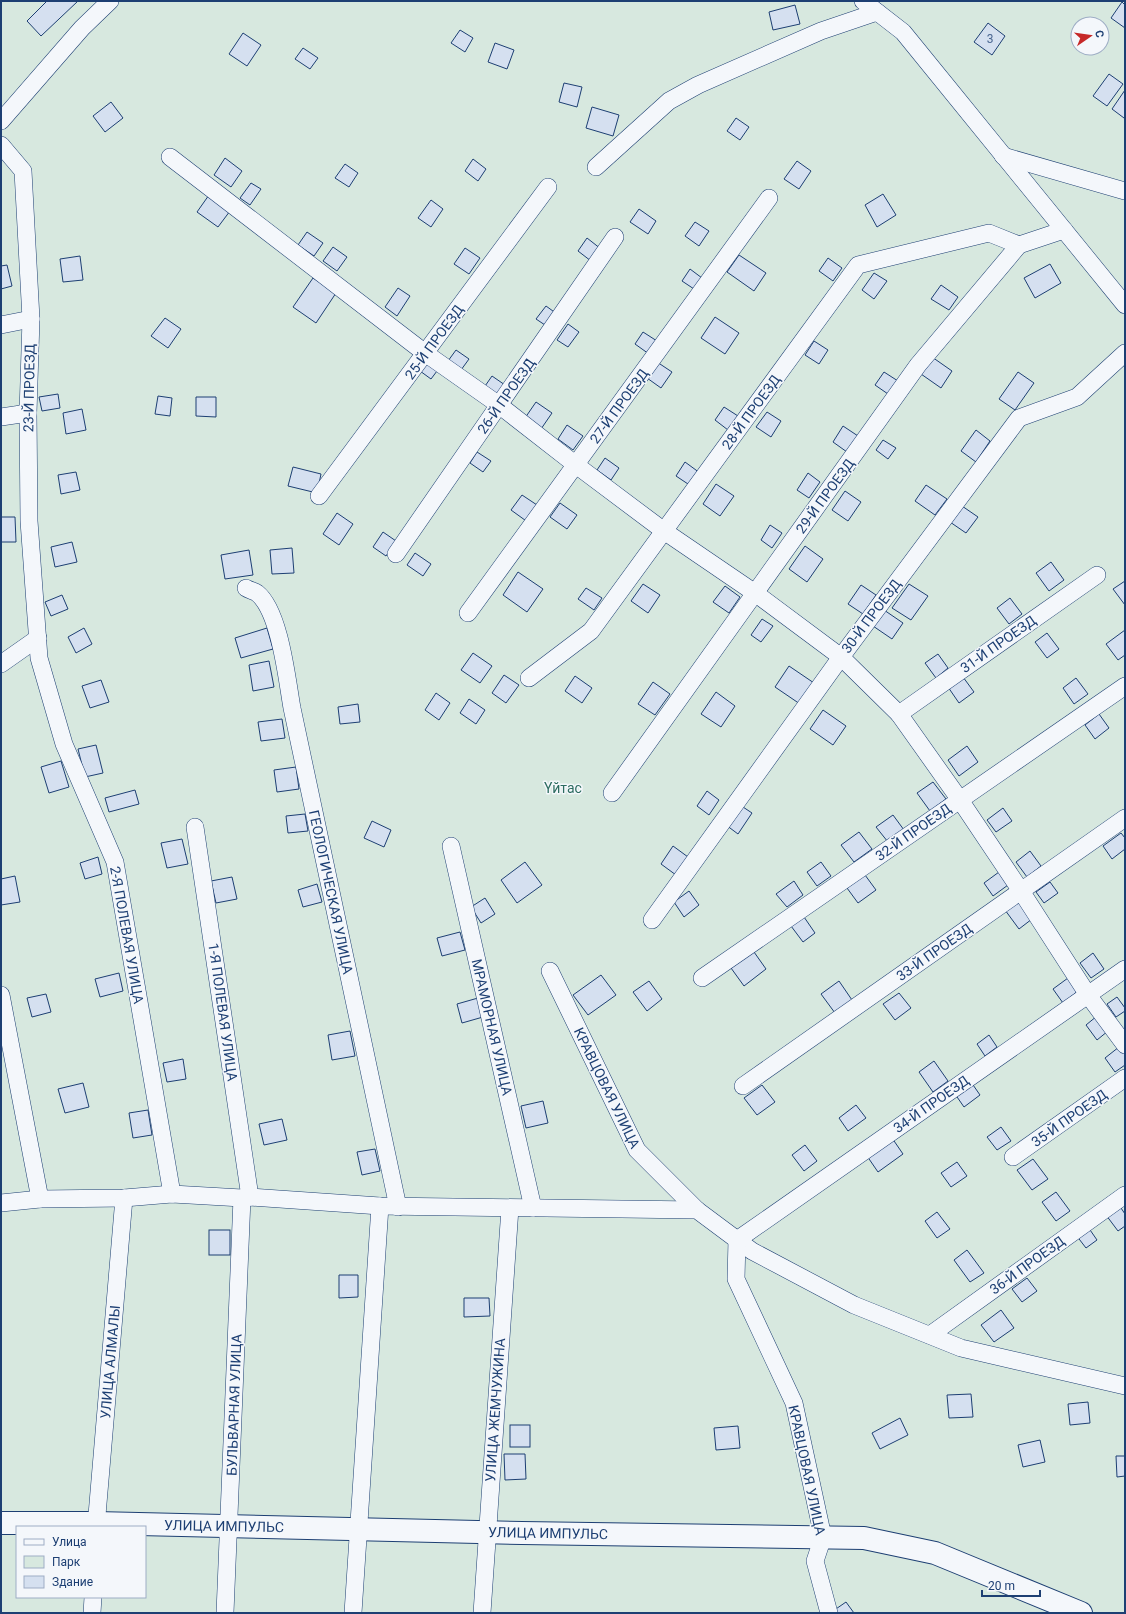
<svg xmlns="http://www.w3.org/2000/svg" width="1126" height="1614" font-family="Roboto,sans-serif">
<rect width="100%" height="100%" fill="#f4f7fb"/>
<path fill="#d7e8df" stroke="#687fa3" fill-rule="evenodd" d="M1,1h1124v1612h-1124zM1078,24h24v24h-24zM17,1527h128v70h-128z"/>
<g fill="#d5e0f0" stroke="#1d3f73">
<polygon points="47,1 78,1 41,36 27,21"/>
<polygon points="1122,2 1125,5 1125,28 1111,18"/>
<polygon points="795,5 800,24 773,30 769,12"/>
<polygon points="988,23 1005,36 992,55 974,42"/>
<polygon points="460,30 473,38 465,52 451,43"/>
<polygon points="243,33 261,45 247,66 229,54"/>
<polygon points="495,43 514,50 507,69 488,62"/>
<polygon points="303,48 318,58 310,69 295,59"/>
<polygon points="1109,74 1123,84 1107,106 1093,96"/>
<polygon points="564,83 582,87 577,107 559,102"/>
<polygon points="1125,90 1125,117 1124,118 1112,109"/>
<polygon points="111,102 123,118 105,132 93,116"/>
<polygon points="592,107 619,115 613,136 586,128"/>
<polygon points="736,118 749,127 740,140 727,131"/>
<polygon points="225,158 242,171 231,187 214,175"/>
<polygon points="473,159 486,169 478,181 465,171"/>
<polygon points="797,161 811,171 799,189 784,179"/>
<polygon points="345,164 358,173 349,187 335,178"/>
<polygon points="251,183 261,189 250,205 240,198"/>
<polygon points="883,194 896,215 877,227 865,205"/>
<polygon points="209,195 230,211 218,227 197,212"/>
<polygon points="431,200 443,209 431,227 418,218"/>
<polygon points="639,209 656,221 648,234 630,222"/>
<polygon points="695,222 709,231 699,246 685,236"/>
<polygon points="307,232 323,243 314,256 298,245"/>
<polygon points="587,238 601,249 591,261 578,251"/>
<polygon points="333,247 347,257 337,271 323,261"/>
<polygon points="465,248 480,258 469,274 454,264"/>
<polygon points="739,255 766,273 754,291 727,272"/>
<polygon points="80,256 83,280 63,282 60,259"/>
<polygon points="828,258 842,268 833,281 819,271"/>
<polygon points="1050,264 1061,283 1035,298 1024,278"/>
<polygon points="7,265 12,286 1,289 1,266"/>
<polygon points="690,269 702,278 694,289 682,281"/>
<polygon points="874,273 887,281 874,299 862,290"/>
<polygon points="313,278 336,293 316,323 293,307"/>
<polygon points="941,285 958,297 949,310 931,299"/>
<polygon points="398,288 410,296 397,316 385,307"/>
<polygon points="546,306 557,314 548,327 536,319"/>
<polygon points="715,317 739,333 725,354 701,338"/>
<polygon points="165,318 181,329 168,348 151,336"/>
<polygon points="568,324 579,332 568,347 557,340"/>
<polygon points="643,332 657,341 649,354 635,344"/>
<polygon points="814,341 828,350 819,364 805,355"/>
<polygon points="456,350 469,359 461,370 448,361"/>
<polygon points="932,357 952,371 941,388 921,374"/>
<polygon points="657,362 672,372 661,388 647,378"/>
<polygon points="426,363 437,371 431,379 420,371"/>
<polygon points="884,372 898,381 888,394 875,385"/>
<polygon points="1018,372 1034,383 1015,410 999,399"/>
<polygon points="492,376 505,385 496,397 483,389"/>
<polygon points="58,394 60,408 42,411 39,397"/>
<polygon points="158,396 172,398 170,416 155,414"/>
<polygon points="196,397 216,397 216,417 196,416"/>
<polygon points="536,402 552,413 541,429 525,418"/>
<polygon points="724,407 738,416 728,430 715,420"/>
<polygon points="82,409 86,430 66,434 63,413"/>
<polygon points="767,412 781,421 771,437 756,427"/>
<polygon points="567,425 583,436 573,450 558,439"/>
<polygon points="843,426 858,436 847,452 833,442"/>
<polygon points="976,430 990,441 976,462 961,451"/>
<polygon points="883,440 896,448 888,459 876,450"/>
<polygon points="477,452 491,461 483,472 470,463"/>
<polygon points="605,458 619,468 611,480 597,470"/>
<polygon points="685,462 700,473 691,486 676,476"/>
<polygon points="293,467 321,474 317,493 288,486"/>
<polygon points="76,472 80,490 61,494 58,475"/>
<polygon points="808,473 820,482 809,498 797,490"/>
<polygon points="716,484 734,496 720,516 703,504"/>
<polygon points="926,485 947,499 935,515 915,501"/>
<polygon points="845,491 861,502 848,521 832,510"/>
<polygon points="522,495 540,507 529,523 511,510"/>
<polygon points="560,503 577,515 567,529 550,517"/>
<polygon points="962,506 978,517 966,533 950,522"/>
<polygon points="337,513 353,524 339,545 323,534"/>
<polygon points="1,517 15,517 16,542 1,542"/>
<polygon points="770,525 782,533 772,548 761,540"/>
<polygon points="383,532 396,541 386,556 373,547"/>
<polygon points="72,542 77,562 55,567 51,547"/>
<polygon points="805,546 823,559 807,582 789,569"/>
<polygon points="292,548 294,573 272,574 270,550"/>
<polygon points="249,550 253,575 225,579 221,555"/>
<polygon points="415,553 431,564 423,576 407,565"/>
<polygon points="1051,562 1064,580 1049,591 1036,573"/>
<polygon points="518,572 543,589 527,612 503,595"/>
<polygon points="1125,581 1125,605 1113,589"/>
<polygon points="643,584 660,595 648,613 631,601"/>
<polygon points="909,584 928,596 911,620 892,608"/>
<polygon points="861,585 876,595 863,614 848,604"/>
<polygon points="725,586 740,597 729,613 713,602"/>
<polygon points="586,588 602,598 594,610 578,599"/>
<polygon points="62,595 68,609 51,616 45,602"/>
<polygon points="1010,598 1022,614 1009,624 997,608"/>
<polygon points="884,610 903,623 892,639 873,626"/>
<polygon points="762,619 773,626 761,642 751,635"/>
<polygon points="84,628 92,644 76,653 68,637"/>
<polygon points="267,628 273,649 241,658 235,638"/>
<polygon points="1125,630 1125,655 1118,660 1106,644"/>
<polygon points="1047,633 1059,649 1047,658 1035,642"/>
<polygon points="473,653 492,666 480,683 461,670"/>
<polygon points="938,654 948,668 936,678 925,663"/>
<polygon points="269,661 274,687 253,691 249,665"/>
<polygon points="789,666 814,683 800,704 775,687"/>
<polygon points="504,675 519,685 506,703 492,693"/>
<polygon points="575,676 592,688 582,703 565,691"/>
<polygon points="963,677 974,692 959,703 948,687"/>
<polygon points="1076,678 1088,694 1074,704 1063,688"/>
<polygon points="101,680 109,702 90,708 82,686"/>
<polygon points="653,682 670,694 655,715 638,704"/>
<polygon points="716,692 735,706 721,727 701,714"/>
<polygon points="436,693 450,703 439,720 425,710"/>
<polygon points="469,699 485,710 476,724 460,713"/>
<polygon points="358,704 360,722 340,724 338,707"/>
<polygon points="823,710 846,726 833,745 810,729"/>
<polygon points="1099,714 1109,728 1095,739 1085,725"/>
<polygon points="282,719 285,738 261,741 258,722"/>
<polygon points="96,745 103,773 85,777 78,749"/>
<polygon points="967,746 978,762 959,776 948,760"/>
<polygon points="61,761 69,787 49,793 41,767"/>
<polygon points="296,767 299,789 277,792 274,770"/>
<polygon points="933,782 946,799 930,811 917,793"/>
<polygon points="135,790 139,804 109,812 105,798"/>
<polygon points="707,791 719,800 709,815 697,806"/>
<polygon points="740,805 752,813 738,834 726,825"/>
<polygon points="1003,808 1012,821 996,832 987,820"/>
<polygon points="305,814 308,831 288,833 286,816"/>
<polygon points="893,815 904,830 888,842 876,827"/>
<polygon points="372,821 391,830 384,847 364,838"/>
<polygon points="859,832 872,849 854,862 841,845"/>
<polygon points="1121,833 1125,838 1125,849 1112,859 1103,846"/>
<polygon points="182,839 188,864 167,868 161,843"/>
<polygon points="673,846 688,857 676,875 661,864"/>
<polygon points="1030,851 1041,866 1027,877 1016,862"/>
<polygon points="98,857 102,874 85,879 80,863"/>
<polygon points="525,862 542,885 517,903 501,880"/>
<polygon points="821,862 831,876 817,886 807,872"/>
<polygon points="999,872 1008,885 993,896 984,883"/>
<polygon points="865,875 876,890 858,903 847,888"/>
<polygon points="15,876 20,902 1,905 1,879"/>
<polygon points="232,877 237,899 216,903 211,881"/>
<polygon points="794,881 803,895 787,907 776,894"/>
<polygon points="1050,882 1058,893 1044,903 1036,892"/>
<polygon points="317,884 322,902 303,907 298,890"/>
<polygon points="689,891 699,905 684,917 674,902"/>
<polygon points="485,898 495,914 481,923 471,907"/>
<polygon points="1019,900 1032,919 1019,929 1005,910"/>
<polygon points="804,917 815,933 803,942 791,926"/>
<polygon points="460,932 465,950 442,956 437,938"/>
<polygon points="754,952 766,969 744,986 731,968"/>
<polygon points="1093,953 1104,969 1091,978 1080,963"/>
<polygon points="119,973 123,991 100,997 95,979"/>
<polygon points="601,975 616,995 588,1015 573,995"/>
<polygon points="1068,978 1078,991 1063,1003 1053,989"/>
<polygon points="649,981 662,999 647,1011 633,992"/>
<polygon points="839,981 852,1000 835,1013 821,994"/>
<polygon points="899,993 911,1008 895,1020 883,1004"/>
<polygon points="46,994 51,1012 32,1017 27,998"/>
<polygon points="1117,997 1125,1008 1125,1011 1116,1017 1107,1004"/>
<polygon points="478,998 483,1017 462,1023 457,1004"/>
<polygon points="1097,1016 1108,1031 1097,1040 1086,1025"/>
<polygon points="350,1031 355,1056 332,1060 328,1035"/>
<polygon points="989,1035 997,1047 985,1056 977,1044"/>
<polygon points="1119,1047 1125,1055 1125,1065 1115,1072 1105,1058"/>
<polygon points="183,1059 186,1079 167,1082 163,1063"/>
<polygon points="934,1061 948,1081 933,1092 919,1072"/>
<polygon points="971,1082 980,1095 964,1107 955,1094"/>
<polygon points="83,1083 89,1107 65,1113 58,1089"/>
<polygon points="762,1085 775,1102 757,1115 744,1098"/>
<polygon points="543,1101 548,1123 526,1128 521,1106"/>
<polygon points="856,1105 866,1118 848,1131 839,1118"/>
<polygon points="148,1110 152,1135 133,1138 129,1113"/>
<polygon points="282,1119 287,1140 264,1145 259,1124"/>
<polygon points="1001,1127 1011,1141 997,1150 987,1137"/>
<polygon points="892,1138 903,1154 878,1172 867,1156"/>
<polygon points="805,1145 817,1161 804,1171 792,1155"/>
<polygon points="375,1149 380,1171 362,1175 357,1152"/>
<polygon points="1033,1159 1048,1179 1032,1190 1017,1170"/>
<polygon points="957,1162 967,1176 951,1187 941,1173"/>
<polygon points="1056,1192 1070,1211 1056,1221 1042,1202"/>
<polygon points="1119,1205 1125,1214 1125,1226 1118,1231 1106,1215"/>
<polygon points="937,1212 950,1229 937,1238 925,1221"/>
<polygon points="1088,1227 1097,1240 1086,1248 1076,1235"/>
<rect x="209" y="1230" width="21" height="25"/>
<polygon points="967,1250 984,1273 970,1282 954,1260"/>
<polygon points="339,1275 358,1275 358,1297 339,1298"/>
<polygon points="1027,1278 1037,1291 1022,1302 1012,1289"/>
<polygon points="464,1298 489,1298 490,1316 464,1317"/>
<polygon points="1001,1310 1014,1328 994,1342 981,1325"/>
<polygon points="971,1394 973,1417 949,1418 947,1395"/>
<polygon points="1088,1402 1090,1423 1070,1425 1068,1404"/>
<polygon points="900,1418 908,1435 880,1449 872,1433"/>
<rect x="510" y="1425" width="20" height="22"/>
<polygon points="738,1426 740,1448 716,1450 714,1428"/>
<polygon points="1040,1440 1045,1462 1023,1467 1018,1445"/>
<polygon points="504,1454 525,1454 526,1479 505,1480"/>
<polygon points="1116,1456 1125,1456 1125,1476 1117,1477"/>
<polygon points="846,1602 854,1613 834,1613 833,1611"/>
</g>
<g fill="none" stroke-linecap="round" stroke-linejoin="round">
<defs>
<g id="minor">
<polyline points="863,1 903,32 1125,305"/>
<polyline points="1,121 82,28 110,1"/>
<polyline points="1,145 23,171 31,319 28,413 29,521 39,658 64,744 115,862 172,1194"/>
<polyline points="1003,156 1125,191"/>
<polyline points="170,157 425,353 499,405 576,465 664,531 755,593 841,657 899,714 960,800 1021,891 1088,995 1125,1045"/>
<polyline points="596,167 669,101 698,85 821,31 877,12"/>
<polyline points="1,325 31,319"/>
<polyline points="1,417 28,413"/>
<polyline points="319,496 548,187"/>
<polyline points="396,554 615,237"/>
<path d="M246,588c3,2 8,3 11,5 23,18 30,87 35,115l106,499"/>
<polyline points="468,613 769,198"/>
<polyline points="1,664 38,638"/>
<polyline points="529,678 591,631 858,265 989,233 1019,245"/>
<polyline points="899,714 1097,575"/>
<polyline points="612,793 918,365 1019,245 1064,230"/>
<polyline points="195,827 250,1197"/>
<polyline points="451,846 533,1208"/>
<polyline points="652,920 841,657 1019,418 1077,397 1125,353"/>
<polyline points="550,971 637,1150 697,1210"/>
<polyline points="702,978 1125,686"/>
<polyline points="1,995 40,1199"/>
<polyline points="743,1086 1125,818"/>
<polyline points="1013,1157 1125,1078"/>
<polyline points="1,1203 40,1199 124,1198 172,1194 242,1198 250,1197 380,1206 697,1210 752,1251 854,1305 961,1348 1125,1386"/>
<polyline points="930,1335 1125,1195"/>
<polyline points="96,1527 124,1198"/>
<polyline points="92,1613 93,1597"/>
<polyline points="225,1613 242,1198"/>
<polyline points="353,1613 380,1206"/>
<polyline points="482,1613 510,1208"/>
<polyline points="829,1613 815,1561 823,1537 794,1403 736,1279 737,1240 1125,969"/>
</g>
<polyline id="tertiary" points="1,1523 96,1523 522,1533 864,1538 935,1553 1081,1613"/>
</defs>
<use href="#minor" stroke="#1d3f73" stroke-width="18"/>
<use href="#tertiary" stroke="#1d3f73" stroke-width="24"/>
<use href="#minor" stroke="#f4f7fb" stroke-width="17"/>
<use href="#tertiary" stroke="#f4f7fb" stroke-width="22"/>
</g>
<g text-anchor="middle" stroke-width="3" stroke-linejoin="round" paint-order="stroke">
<g font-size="12" fill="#4b6792">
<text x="990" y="43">3</text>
</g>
<g font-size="14" fill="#1d3f73" stroke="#f4f7fb">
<text transform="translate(434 342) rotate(-54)" y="5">25-Й ПРОЕЗД</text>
<text transform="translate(29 388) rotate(-89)" y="5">23-Й ПРОЕЗД</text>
<text transform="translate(506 396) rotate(-55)" y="5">26-Й ПРОЕЗД</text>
<text transform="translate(619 406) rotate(-54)" y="5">27-Й ПРОЕЗД</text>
<text transform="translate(751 412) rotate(-54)" y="5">28-Й ПРОЕЗД</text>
<text transform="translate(825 496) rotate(-54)" y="5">29-Й ПРОЕЗД</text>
<text transform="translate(871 616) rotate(-53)" y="5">30-Й ПРОЕЗД</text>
<text transform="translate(998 644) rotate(-35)" y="5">31-Й ПРОЕЗД</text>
<text transform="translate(913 832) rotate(-35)" y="5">32-Й ПРОЕЗД</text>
<text transform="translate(331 892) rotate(78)" y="5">ГЕОЛОГИЧЕСКАЯ УЛИЦА</text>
<text transform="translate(127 935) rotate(80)" y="5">2-Я ПОЛЕВАЯ УЛИЦА</text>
<text transform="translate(934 952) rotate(-35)" y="5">33-Й ПРОЕЗД</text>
<text transform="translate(223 1012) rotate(82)" y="5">1-Я ПОЛЕВАЯ УЛИЦА</text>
<text transform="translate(492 1027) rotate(77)" y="5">МРАМОРНАЯ УЛИЦА</text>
<text transform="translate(607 1088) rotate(64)" y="5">КРАВЦОВАЯ УЛИЦА</text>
<text transform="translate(931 1104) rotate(-35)" y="5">34-Й ПРОЕЗД</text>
<text transform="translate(1069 1118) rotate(-35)" y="5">35-Й ПРОЕЗД</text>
<text transform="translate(1027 1265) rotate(-36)" y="5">36-Й ПРОЕЗД</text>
<text transform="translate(110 1362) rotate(-85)" y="5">УЛИЦА АЛМАЛЫ</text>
<text transform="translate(234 1405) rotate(-88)" y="5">БУЛЬВАРНАЯ УЛИЦА</text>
<text transform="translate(495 1410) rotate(-86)" y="5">УЛИЦА ЖЕМЧУЖИНА</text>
<text transform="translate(807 1470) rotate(78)" y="5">КРАВЦОВАЯ УЛИЦА</text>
<text transform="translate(224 1526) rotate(1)" y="5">УЛИЦА ИМПУЛЬС</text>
<text transform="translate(548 1533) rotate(1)" y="5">УЛИЦА ИМПУЛЬС</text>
</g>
<g font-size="14" fill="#2c6c60" stroke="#f4f7fb">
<text x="563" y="793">Үйтас</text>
</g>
</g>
<rect width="1126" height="1614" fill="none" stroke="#1d3f73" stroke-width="4"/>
<rect x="16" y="1526" width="130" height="72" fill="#f4f7fb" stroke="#9eadc5"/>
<rect x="24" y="1539" width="20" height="6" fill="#f4f7fb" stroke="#9eadc5"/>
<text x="52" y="1546" font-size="12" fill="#1d3f73">Улица</text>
<rect x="24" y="1556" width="20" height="12" fill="#d7e8df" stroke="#9eadc5"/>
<text x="52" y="1566" font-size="12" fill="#1d3f73">Парк</text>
<rect x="24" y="1576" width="20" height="12" fill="#d5e0f0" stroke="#9eadc5"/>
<text x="52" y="1586" font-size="12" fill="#1d3f73">Здание</text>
<g transform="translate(1090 36) rotate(77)"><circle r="19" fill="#f4f7fb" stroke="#9eadc5"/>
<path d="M0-3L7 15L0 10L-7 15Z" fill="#c62828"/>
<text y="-6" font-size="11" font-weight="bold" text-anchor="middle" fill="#1d3f73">С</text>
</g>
<path d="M982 1590v6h58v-6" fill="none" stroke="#1d3f73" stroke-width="2"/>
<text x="988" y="1590" font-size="12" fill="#1d3f73" stroke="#f4f7fb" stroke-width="3" paint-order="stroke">20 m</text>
</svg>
